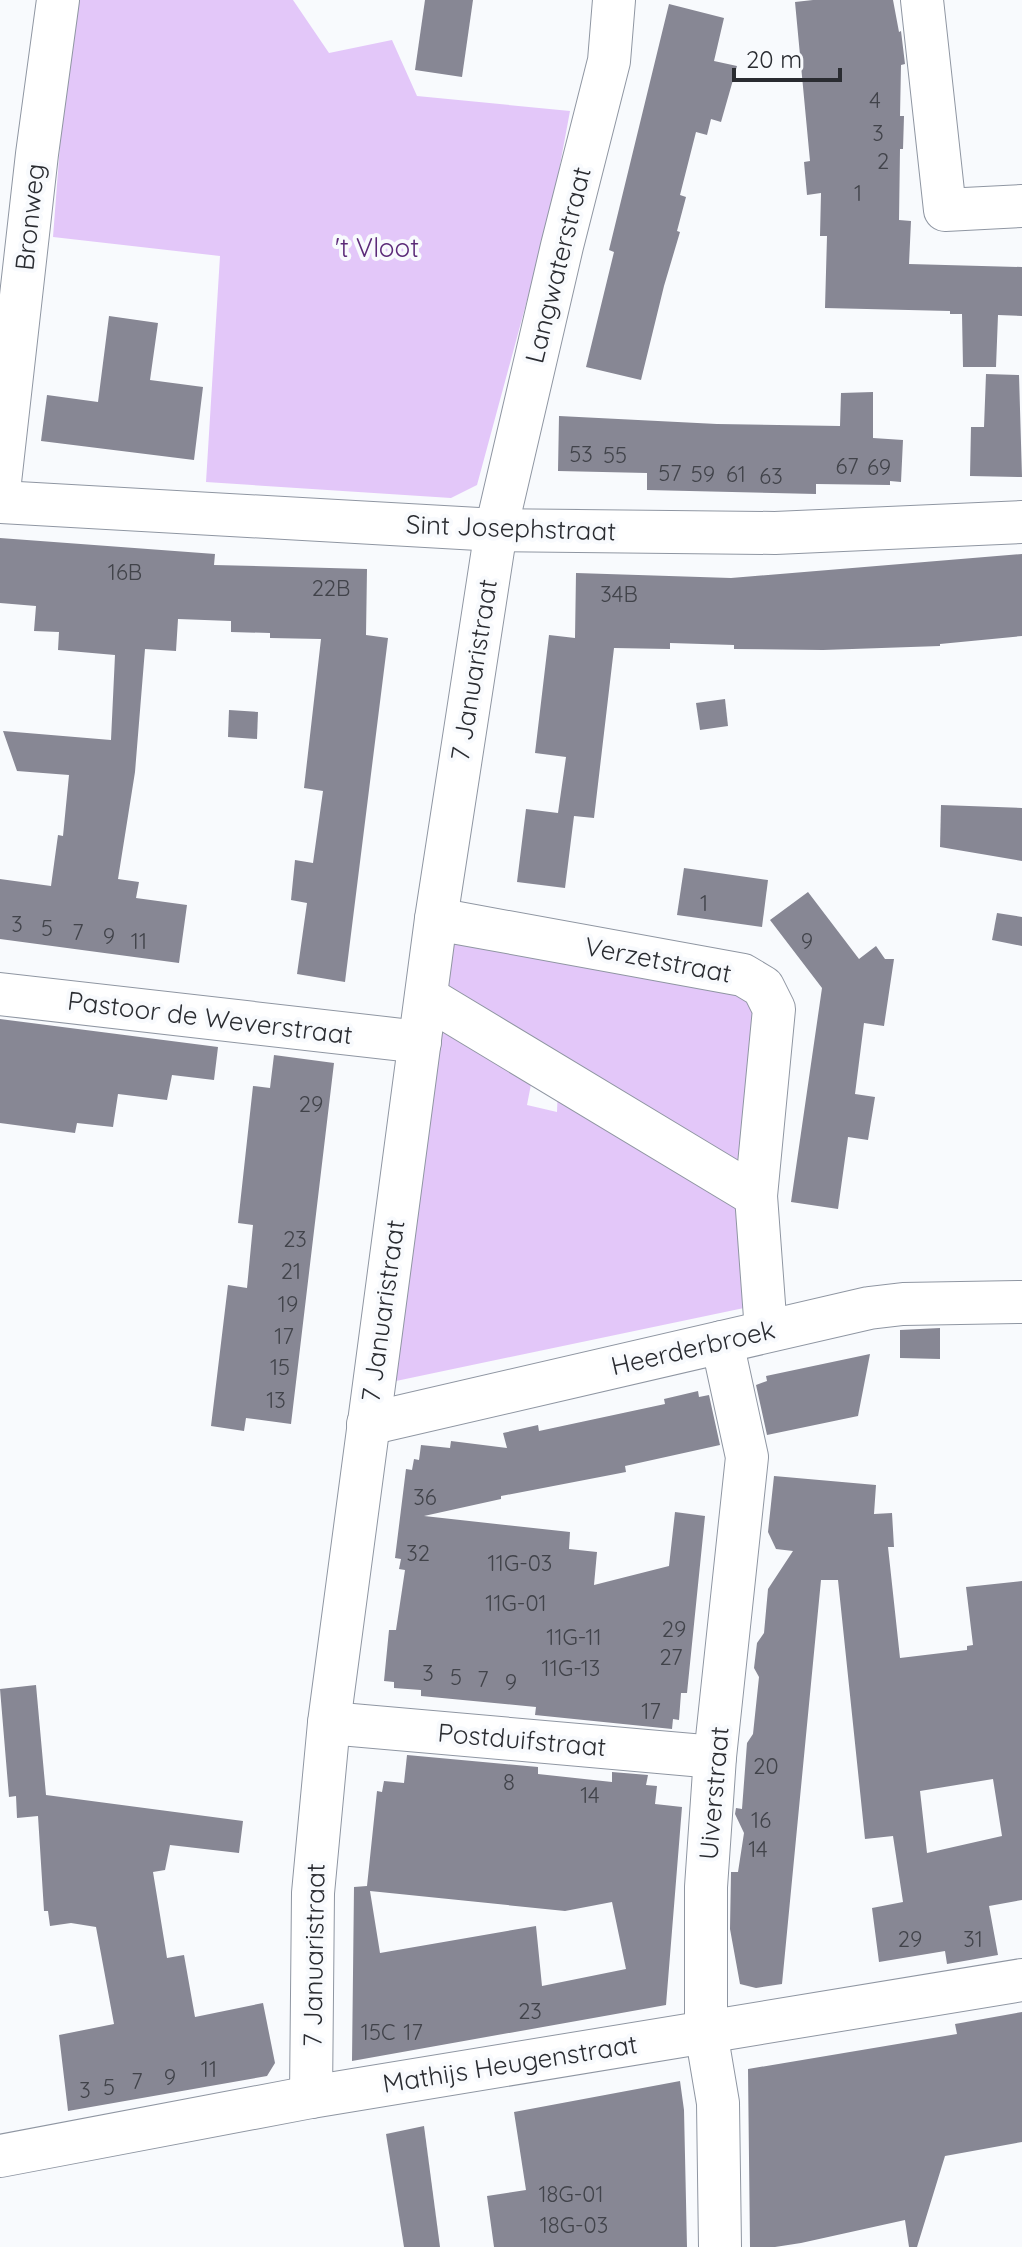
<svg xmlns="http://www.w3.org/2000/svg" width="1022" height="2247" font-family="Quicksand,sans-serif">
<rect width="100%" height="100%" fill="#f8fafd"/>
<g fill="#e3c7f9">
<polygon points="79,0 293,0 329,53 392,40 417,96 570,111 552,208 477,485 451,498 206,482 220,256 53,237 62,119"/>
<polygon points="443,931 754,993 746,1180 436,995"/>
<polygon points="433,1016 533,1074 527,1105 557,1112 558,1086 744,1204 744,1308 396,1381"/>
</g>
<g fill="#878794" fill-rule="evenodd">
<polygon points="425,0 473,0 462,77 415,70"/>
<polygon points="813,0 893,0 899,32 901,31 905,64 901,65 900,116 904,116 903,149 900,149 899,220 911,221 909,264 1022,267 1022,316 998,315 996,367 963,367 962,314 950,314 950,311 825,308 827,236 820,236 821,193 807,195 804,162 810,161 795,2"/>
<polygon points="669,4 724,18 714,61 737,66 721,122 711,119 707,135 696,132 680,195 686,197 677,231 680,232 664,286 641,380 586,367 614,252 609,250"/>
<polygon points="109,316 158,323 150,380 203,387 194,460 41,441 47,395 98,402"/>
<polygon points="986,374 1019,375 1022,477 970,476 971,427 984,427"/>
<polygon points="873,392 873,438 903,440 901,482 890,481 890,485 816,484 816,494 647,490 647,473 558,471 559,416 717,424 840,426 841,393"/>
<polygon points="0,538 215,554 214,565 367,569 366,635 388,638 345,982 297,974 307,903 291,900 295,860 313,863 323,791 304,788 321,639 270,638 270,633 231,632 231,621 178,619 176,651 145,649 135,772 118,879 139,882 136,898 187,905 179,963 0,939 0,879 51,886 58,835 63,836 69,775 17,771 3,731 111,740 115,655 58,650 59,632 34,631 36,606 0,603"/>
<polygon points="1022,554 1022,636 940,644 940,646 823,650 734,649 734,645 670,643 670,649 614,648 594,818 574,816 565,888 517,882 526,809 558,813 566,757 535,753 549,635 575,638 576,573 731,578"/>
<polygon points="725,699 728,726 700,730 696,703"/>
<polygon points="229,710 258,712 257,739 228,737"/>
<polygon points="941,805 1022,808 1022,861 940,847"/>
<polygon points="684,868 768,880 762,927 677,915"/>
<polygon points="808,892 859,959 876,946 885,959 894,959 884,1026 864,1023 855,1094 875,1097 868,1140 848,1137 838,1209 791,1202 822,988 770,920"/>
<polygon points="997,913 1022,917 1022,946 992,940"/>
<polygon points="0,1019 218,1047 214,1080 172,1075 167,1100 118,1094 113,1127 77,1123 75,1133 0,1123"/>
<polygon points="274,1055 334,1063 291,1424 246,1418 244,1431 211,1426 228,1285 247,1288 253,1225 238,1223 253,1086 270,1088"/>
<polygon points="940,1328 940,1359 900,1358 900,1330"/>
<polygon points="870,1354 858,1416 767,1435 756,1385 767,1381 766,1376"/>
<polygon points="698,1391 699,1397 709,1395 720,1445 625,1466 626,1472 501,1496 501,1499 424,1516 570,1532 569,1549 597,1552 594,1585 669,1566 675,1512 705,1516 687,1693 681,1693 679,1720 673,1719 672,1729 535,1715 536,1707 421,1696 421,1690 394,1688 394,1682 384,1681 389,1630 396,1630 405,1570 399,1569 401,1559 395,1558 406,1469 412,1470 414,1459 419,1460 421,1445 450,1448 451,1441 507,1448 503,1433 538,1425 539,1431 665,1404 664,1399"/>
<path d="M774,1476l102,9 -2,29 18,-1 2,34h-6l12,111 67,-8v-4l6,-1 -7,-58 56,-6v319l-33,6 9,49 -51,9 -2,-13 -66,11 -7,-54 31,-6 -10,-66 -28,3 -27,-259h-17l-39,404 -26,4 -16,-4 -10,-55 1,-57h7l6,-39 -9,-19 1,-6 6,1 5,-66 6,-9 6,-57 -5,-9 3,-25 7,-10 4,-44 25,-38 -17,-2 -8,-17zM993,1779l9,57 -75,17 -7,-62z"/>
<polygon points="36,1685 46,1795 243,1821 239,1853 170,1845 165,1870 153,1872 167,1958 184,1955 195,2017 263,2003 275,2063 267,2076 68,2111 59,2035 114,2024 96,1927 71,1923 50,1926 48,1911 44,1911 38,1816 17,1818 16,1796 9,1797 0,1689"/>
<path d="M407,1755l131,12v7l74,8v-10l36,3 -2,10 11,1 -2,18 27,3 -16,198 -314,56 2,-174 13,-1 10,-95 5,1 2,-11 20,2zM370,1891l195,20 47,-9 14,67 -84,17 -6,-60 -156,27z"/>
<polygon points="1022,2012 1022,2142 945,2156 917,2247 909,2247 905,2220 801,2243 775,2247 750,2247 748,2069 957,2034 955,2024"/>
<polygon points="680,2081 684,2110 687,2247 494,2247 487,2196 526,2190 514,2112"/>
<polygon points="424,2126 440,2247 404,2247 386,2134"/>
</g>
<g fill="none" stroke-linecap="round" stroke-linejoin="round">
<defs>
<g id="street">
<polyline points="922,0 945,210 1022,206"/>
<polyline points="0,482 37,154 58,0"/>
<polyline points="0,502 496,530 775,533 1022,522"/>
<polyline points="436,919 743,975 763,987 774,1009 756,1196 766,1331"/>
<polyline points="0,994 420,1042"/>
<polyline points="426,997 756,1196"/>
<polyline points="368,1424 869,1308 903,1304 1022,1302"/>
<polyline points="329,1723 715,1757"/>
<polyline points="311,2097 313,1893 329,1723 436,919 496,530 562,246 609,61 614,0"/>
<polyline points="0,2156 311,2097 1022,1980"/>
<polyline points="720,2247 718,2103 706,2032 706,1887 715,1757 747,1457 722,1342"/>
</g>
</defs>
<use href="#street" stroke="#8f96a2" stroke-width="44"/>
<use href="#street" stroke="#fff" stroke-width="42"/>
</g>
<g text-anchor="middle" stroke-width="8" stroke-linejoin="round" paint-order="stroke">
<g font-size="22" fill="#41434a">
<text x="875" y="108">4</text>
<text x="878" y="141">3</text>
<text x="883" y="169">2</text>
<text x="858" y="201">1</text>
<text x="581" y="462">53</text>
<text x="615" y="463">55</text>
<text x="847" y="474">67</text>
<text x="879" y="475">69</text>
<text x="670" y="481">57</text>
<text x="703" y="482">59</text>
<text x="736" y="482">61</text>
<text x="771" y="484">63</text>
<text x="125" y="580">16B</text>
<text x="331" y="596">22B</text>
<text x="619" y="602">34B</text>
<text x="704" y="911">1</text>
<text x="17" y="932">3</text>
<text x="47" y="936">5</text>
<text x="78" y="940">7</text>
<text x="109" y="944">9</text>
<text x="139" y="949">11</text>
<text x="807" y="949">9</text>
<text x="311" y="1112">29</text>
<text x="295" y="1247">23</text>
<text x="291" y="1279">21</text>
<text x="288" y="1312">19</text>
<text x="284" y="1344">17</text>
<text x="280" y="1375">15</text>
<text x="276" y="1408">13</text>
<text x="425" y="1505">36</text>
<text x="418" y="1561">32</text>
<text x="520" y="1571">11G-03</text>
<text x="516" y="1611">11G-01</text>
<text x="674" y="1637">29</text>
<text x="574" y="1645">11G-11</text>
<text x="671" y="1665">27</text>
<text x="571" y="1676">11G-13</text>
<text x="428" y="1681">3</text>
<text x="456" y="1685">5</text>
<text x="483" y="1687">7</text>
<text x="511" y="1690">9</text>
<text x="651" y="1719">17</text>
<text x="766" y="1774">20</text>
<text x="509" y="1790">8</text>
<text x="590" y="1803">14</text>
<text x="761" y="1828">16</text>
<text x="758" y="1857">14</text>
<text x="910" y="1947">29</text>
<text x="973" y="1947">31</text>
<text x="530" y="2019">23</text>
<text x="378" y="2040">15C</text>
<text x="413" y="2040">17</text>
<text x="209" y="2077">11</text>
<text x="170" y="2085">9</text>
<text x="137" y="2089">7</text>
<text x="109" y="2095">5</text>
<text x="85" y="2098">3</text>
<text x="571" y="2202">18G-01</text>
<text x="574" y="2233">18G-03</text>
</g>
<g font-size="26" fill="#2a2c31" stroke="#f8fafd">
<text transform="translate(30 217) rotate(-84)" y="9">Bronweg</text>
<text transform="translate(558 265) rotate(-76)" y="9">Langwaterstraat</text>
<text transform="translate(511 528) rotate(2)" y="9">Sint Josephstraat</text>
<text transform="translate(474 670) rotate(-81)" y="9">7 Januaristraat</text>
<text transform="translate(658 960) rotate(11)" y="9">Verzetstraat</text>
<text transform="translate(210 1018) rotate(7)" y="9">Pastoor de Weverstraat</text>
<text transform="translate(383 1311) rotate(-82)" y="9">7 Januaristraat</text>
<text transform="translate(693 1348) rotate(-13)" y="9">Heerderbroek</text>
<text transform="translate(522 1740) rotate(5)" y="9">Postduifstraat</text>
<text transform="translate(714 1793) rotate(-85)" y="9">Uiverstraat</text>
<text transform="translate(314 1955) rotate(-89)" y="9">7 Januaristraat</text>
<text transform="translate(510 2064) rotate(-9)" y="9">Mathijs Heugenstraat</text>
</g>
<g font-size="26" fill="#5b2a78" stroke="#f8fafd">
<text x="377" y="257">'t Vloot</text>
</g>
</g>
<path d="M734 68v12h106v-12" fill="none" stroke="#2a2c31" stroke-width="4"/>
<text x="746" y="68" font-size="24" fill="#2a2c31" stroke="#f8fafd" stroke-width="6" paint-order="stroke">20 m</text>
</svg>
